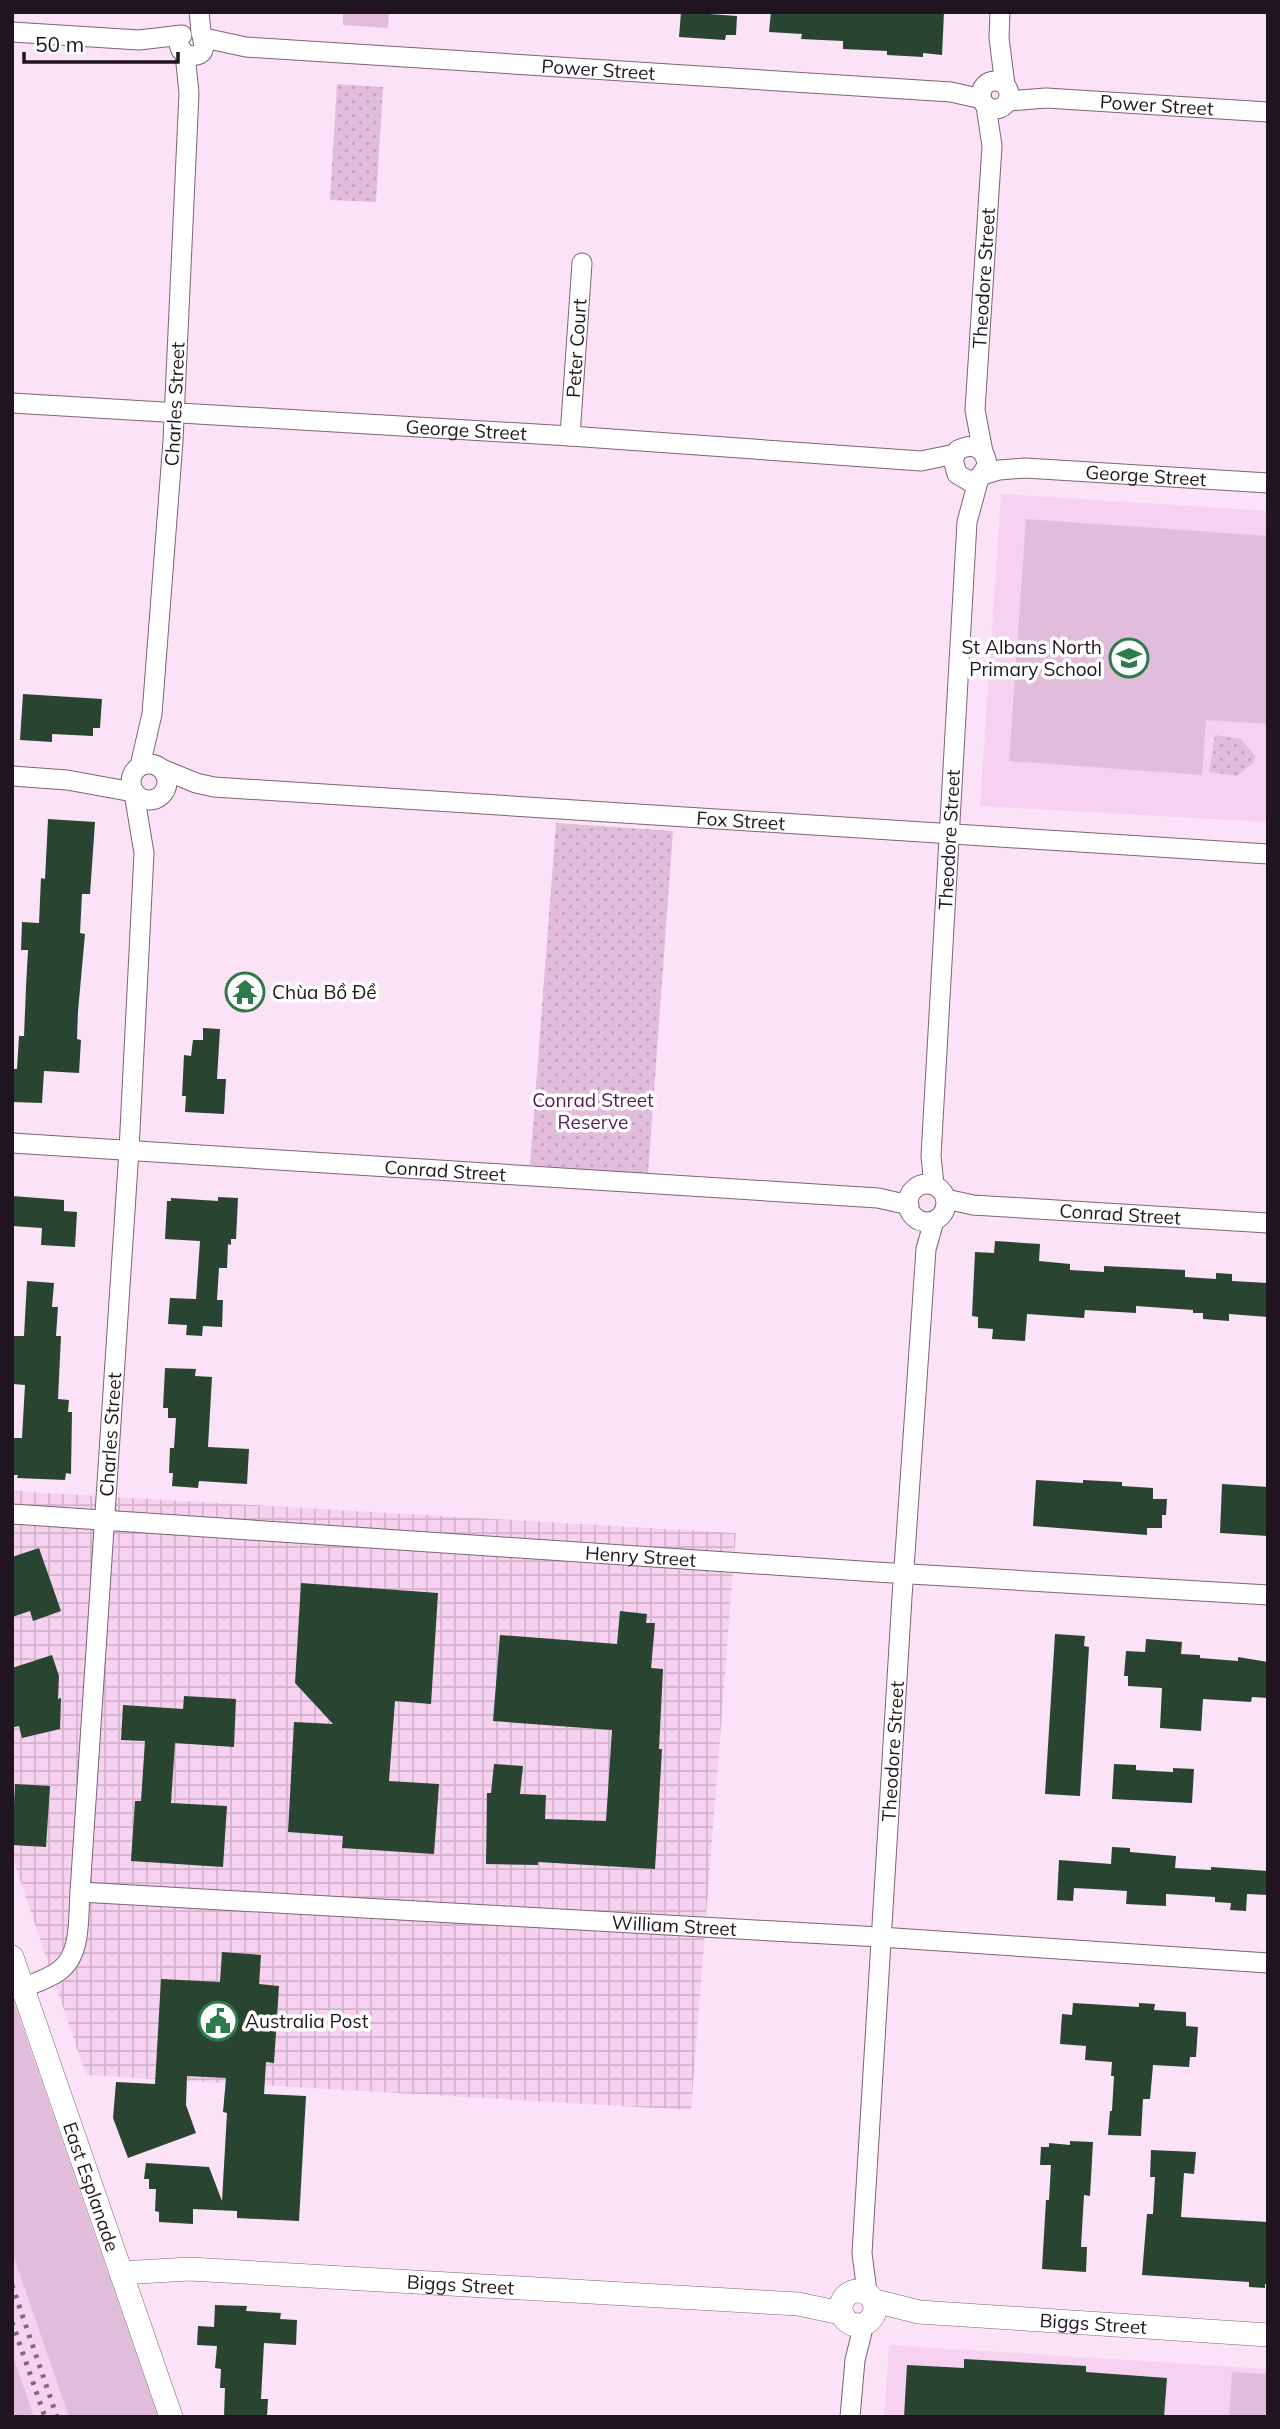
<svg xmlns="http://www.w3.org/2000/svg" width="1280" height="2429" font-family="Mulish,sans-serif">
<defs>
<pattern id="industrial-grid" width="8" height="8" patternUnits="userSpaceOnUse" patternTransform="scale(1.75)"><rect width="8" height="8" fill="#f7d1f0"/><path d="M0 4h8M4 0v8" fill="none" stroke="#d3b3cd"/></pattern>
<pattern id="park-dots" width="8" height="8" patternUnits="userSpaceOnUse" patternTransform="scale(1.75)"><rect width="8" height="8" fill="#e2bcdb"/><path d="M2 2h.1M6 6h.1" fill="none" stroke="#c2a1bc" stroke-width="1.8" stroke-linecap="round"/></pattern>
</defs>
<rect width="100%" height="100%" fill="#fbe2f7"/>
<g fill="#f7d1f0">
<polygon points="1001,494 1268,511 1268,822 980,806"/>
<polygon points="12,2252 69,2417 34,2417 12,2353"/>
<polygon points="889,2345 1268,2369 1268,2417 884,2417"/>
</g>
<polygon fill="url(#industrial-grid)" points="12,1491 736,1533 691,2110 86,2075 12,1856"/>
<g fill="#e2bcdb">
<polygon points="343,12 389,12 388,28 343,25"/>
<polygon points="1026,519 1268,536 1268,724 1206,720 1202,775 1009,761"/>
<polygon points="12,1996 158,2417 69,2417 12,2252"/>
<polygon points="12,2353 34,2417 12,2417"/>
<polygon points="1232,2372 1268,2374 1268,2417 1229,2417"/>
</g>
<g fill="url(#park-dots)">
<polygon points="337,84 383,87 376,202 330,200"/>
<polygon points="1215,735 1241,739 1255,756 1254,762 1237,776 1209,772"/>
<polygon points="556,823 673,831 648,1174 530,1165"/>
</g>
<g fill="#294532">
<polygon points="681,12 737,16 736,35 726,35 725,40 679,37"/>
<polygon points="771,12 944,12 942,55 923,53 923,57 887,55 887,51 843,49 843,41 801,39 802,34 769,32"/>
<polygon points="23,694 102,699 100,728 93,728 93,736 52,734 52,742 20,740"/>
<polygon points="48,819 95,822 90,894 82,894 80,933 85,934 78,1011 77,1039 81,1040 79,1073 44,1071 42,1103 12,1102 12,1069 17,1069 19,1036 24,1036 26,987 28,950 21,950 22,922 39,923 41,878 45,879"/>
<polygon points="203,1028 220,1029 217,1079 226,1079 224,1114 185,1112 186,1096 182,1096 184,1055 191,1056 193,1040 203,1040"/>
<polygon points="12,1196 64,1200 64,1211 77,1212 75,1247 41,1245 42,1228 12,1226"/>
<polygon points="218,1197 238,1198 236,1239 231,1239 231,1245 228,1244 227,1268 219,1268 217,1300 223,1300 222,1327 203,1326 202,1336 186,1335 187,1325 168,1324 170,1298 196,1299 200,1241 165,1239 167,1201 171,1201 171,1198 218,1201"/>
<polygon points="995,1241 1040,1244 1039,1261 1070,1264 1070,1270 1104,1272 1104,1266 1185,1270 1185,1277 1216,1279 1216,1273 1232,1274 1232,1281 1268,1283 1268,1317 1229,1314 1229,1321 1203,1319 1203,1313 1193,1313 1193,1310 1136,1306 1136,1313 1085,1310 1084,1318 1027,1314 1025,1341 992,1339 993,1329 978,1328 978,1317 972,1316 975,1252 994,1253"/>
<polygon points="27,1281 54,1283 52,1307 58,1307 56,1336 61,1336 58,1399 69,1400 68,1412 72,1412 71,1474 66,1473 65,1480 17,1478 18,1475 12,1475 12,1438 22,1438 25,1385 12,1384 12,1336 24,1336"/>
<polygon points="165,1368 196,1369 195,1376 212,1377 208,1447 249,1449 247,1484 199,1481 198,1488 172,1486 173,1473 169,1473 170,1448 174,1448 176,1418 168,1418 168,1408 163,1408"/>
<polygon points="1036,1480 1083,1483 1083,1480 1122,1482 1122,1486 1153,1488 1153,1499 1167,1499 1166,1515 1162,1515 1162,1528 1147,1528 1147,1535 1033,1526"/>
<polygon points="1222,1484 1268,1487 1268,1536 1220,1533"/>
<polygon points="39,1548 61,1611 33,1621 30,1611 12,1617 12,1557"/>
<polygon points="301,1583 438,1593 431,1704 395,1701 389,1781 439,1784 434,1854 342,1848 343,1836 288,1832 294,1722 333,1724 295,1683"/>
<polygon points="620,1611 647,1614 646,1623 655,1623 651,1668 663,1669 659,1749 662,1749 655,1869 538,1862 538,1865 486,1864 487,1793 491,1793 494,1764 523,1766 520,1794 546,1795 545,1819 606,1821 612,1730 493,1721 500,1635 617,1644"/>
<polygon points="1055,1634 1085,1636 1084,1646 1089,1647 1080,1796 1045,1794"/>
<polygon points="1146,1639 1182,1642 1181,1654 1200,1655 1200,1658 1238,1661 1238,1657 1268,1662 1268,1698 1252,1697 1251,1702 1203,1699 1201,1731 1160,1728 1162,1688 1128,1686 1128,1676 1124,1676 1126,1651 1145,1652"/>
<polygon points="52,1655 59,1676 58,1699 61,1698 60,1729 22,1738 19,1726 14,1727 12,1717 12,1668"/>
<polygon points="184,1696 236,1699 234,1747 175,1743 171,1803 227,1806 223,1867 131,1861 135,1801 141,1801 145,1741 121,1740 123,1705 183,1709"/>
<polygon points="1114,1764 1136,1765 1136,1770 1152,1771 1173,1772 1173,1768 1194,1769 1192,1803 1112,1799"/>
<polygon points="15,1784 50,1786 46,1847 12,1845"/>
<polygon points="1112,1847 1130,1848 1130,1852 1176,1856 1175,1868 1211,1870 1211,1867 1268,1871 1268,1895 1247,1894 1246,1911 1230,1910 1231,1903 1215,1902 1215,1897 1166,1894 1166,1906 1126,1904 1127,1891 1094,1889 1074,1888 1073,1901 1057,1900 1059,1860 1111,1864"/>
<polygon points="222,1952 261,1955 259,1984 279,1986 274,2063 266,2062 264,2094 306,2096 299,2221 237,2218 237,2211 193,2209 193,2224 159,2222 159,2212 155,2211 156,2189 149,2189 149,2179 144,2179 146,2163 209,2167 222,2201 227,2113 223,2112 226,2078 187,2076 186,2105 196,2133 128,2158 113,2118 116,2082 155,2084 161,1979 220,1982"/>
<polygon points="1073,2003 1139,2007 1139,2003 1155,2004 1154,2010 1186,2012 1186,2026 1198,2027 1196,2057 1190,2057 1189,2067 1153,2065 1150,2099 1143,2099 1141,2136 1108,2135 1110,2111 1112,2111 1114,2076 1111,2076 1112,2062 1085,2060 1086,2046 1060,2044 1062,2014 1072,2015"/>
<polygon points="1070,2141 1093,2142 1090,2196 1084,2195 1081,2247 1087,2247 1086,2272 1042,2269 1046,2200 1049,2200 1051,2165 1040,2165 1041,2147 1049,2147 1049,2143 1070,2145"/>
<polygon points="1151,2150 1196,2152 1194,2174 1184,2173 1181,2217 1268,2222 1268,2284 1265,2284 1265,2288 1249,2287 1249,2282 1142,2275 1147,2214 1153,2214 1155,2177 1150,2177"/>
<polygon points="215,2305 247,2306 246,2311 281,2313 280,2319 297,2320 296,2345 264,2343 261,2399 268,2399 267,2417 224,2416 225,2388 220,2388 221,2369 215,2368 217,2346 197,2345 198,2326 214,2327"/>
<polygon points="964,2359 1086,2366 1086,2372 1167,2378 1164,2417 904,2417 907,2365 964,2368"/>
</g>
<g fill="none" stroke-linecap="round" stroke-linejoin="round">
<defs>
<g id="minor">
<polyline points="1000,12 999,38 1005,85"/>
<polyline points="12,32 139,40 182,35"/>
<path id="s1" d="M204,38l42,9 705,45 31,7"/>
<path d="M179,44l2,6 7,6c22,0 15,-12 13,-25 -1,-6 -1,-13 -2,-19"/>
<circle cx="995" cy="95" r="14"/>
<path id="s2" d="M1008,101l38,-3 222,14"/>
<path id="s3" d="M12,403l558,33 351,25 34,-7"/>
<path id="s4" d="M570,436l12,-173"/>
<path id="s5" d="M983,452l-8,-42 17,-264 -6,-40"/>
<path id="s6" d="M983,475l16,-5 26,-2 243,15"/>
<circle cx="149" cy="782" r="18"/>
<path id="s7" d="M140,766l12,-52 21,-273 16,-348 -4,-39"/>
<path id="s8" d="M162,769l34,14 18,4 1054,67"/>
<polyline points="12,776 67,780 133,792"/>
<path id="s9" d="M12,1143l866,55 31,7"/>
<circle cx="927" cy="1203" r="19"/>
<path id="s10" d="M934,1185l-3,-29 36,-634 12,-44 8,-12c-1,-18 -14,-24 -29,-16l-5,9 4,15 12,7 10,-3"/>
<path id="s11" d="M946,1199l27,6 295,18"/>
<path id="s12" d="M12,1514l864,58 392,23"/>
<path id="s13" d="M80,1892l800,45 388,26"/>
<path id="s14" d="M23,1988c11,-5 25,-9 36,-17 23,-16 19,-54 21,-79l49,-742 15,-297 -10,-60"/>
<path id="s15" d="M867,2292l-5,-39 40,-656 24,-348 8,-28"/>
<polyline points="850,2417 855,2360 864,2324"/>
</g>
<g id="tertiary">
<path id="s16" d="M12,1957l159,460"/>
<path id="s17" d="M121,2273l68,-4 609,35 43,9"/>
<circle cx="858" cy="2308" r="17"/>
<path id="s18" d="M875,2301l44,11 349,23"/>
</g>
</defs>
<use href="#minor" stroke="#7d6278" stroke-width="21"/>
<use href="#tertiary" stroke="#7d6278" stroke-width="24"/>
<use href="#minor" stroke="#fff" stroke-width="19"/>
<use href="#tertiary" stroke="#fff" stroke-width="23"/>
<g stroke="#7c6b7a" stroke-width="5" stroke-dasharray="3.5 7" stroke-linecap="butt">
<polyline points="12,2285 57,2417"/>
<polyline points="12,2322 45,2417"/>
</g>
</g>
<defs>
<symbol id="school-ring" viewBox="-11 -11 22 22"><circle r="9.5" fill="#fff" stroke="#2d7b4a" stroke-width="1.5"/><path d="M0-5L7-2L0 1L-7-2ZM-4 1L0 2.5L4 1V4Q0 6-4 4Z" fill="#2d7b4a"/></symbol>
<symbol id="temple-ring" viewBox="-11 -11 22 22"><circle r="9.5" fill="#fff" stroke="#2d7b4a" stroke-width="1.5"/><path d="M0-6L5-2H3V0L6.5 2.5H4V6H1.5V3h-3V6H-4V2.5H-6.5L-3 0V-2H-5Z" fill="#2d7b4a"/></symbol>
<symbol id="civic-ring" viewBox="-11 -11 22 22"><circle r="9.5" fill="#fff" stroke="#2d7b4a" stroke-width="1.5"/><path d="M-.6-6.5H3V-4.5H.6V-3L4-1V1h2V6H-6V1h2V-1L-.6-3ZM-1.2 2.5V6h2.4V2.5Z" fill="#2d7b4a"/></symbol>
</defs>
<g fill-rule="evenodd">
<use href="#school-ring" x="1107" y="636" width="44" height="44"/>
<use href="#temple-ring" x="223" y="970" width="44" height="44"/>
<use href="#civic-ring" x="196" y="1999" width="44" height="44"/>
</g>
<g text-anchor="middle" stroke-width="7" stroke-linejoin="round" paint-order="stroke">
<g font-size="19" fill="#20151e" stroke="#fff">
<text dy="7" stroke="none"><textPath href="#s1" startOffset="396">Power Street</textPath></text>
<text dy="7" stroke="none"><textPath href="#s2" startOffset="149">Power Street</textPath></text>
<text dy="7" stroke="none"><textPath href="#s5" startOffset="175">Theodore Street</textPath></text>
<text dy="7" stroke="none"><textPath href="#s4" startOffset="88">Peter Court</textPath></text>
<text dy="7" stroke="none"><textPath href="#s7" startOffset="364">Charles Street</textPath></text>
<text dy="7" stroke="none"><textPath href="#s3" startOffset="455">George Street</textPath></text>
<text dy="7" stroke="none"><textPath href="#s6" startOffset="164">George Street</textPath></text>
<text dy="7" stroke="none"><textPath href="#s8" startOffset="583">Fox Street</textPath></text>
<text dy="7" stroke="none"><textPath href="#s10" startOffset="346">Theodore Street</textPath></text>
<text dy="7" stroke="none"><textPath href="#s9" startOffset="434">Conrad Street</textPath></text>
<text dy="7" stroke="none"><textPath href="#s11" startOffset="175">Conrad Street</textPath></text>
<text dy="7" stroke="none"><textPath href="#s14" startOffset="583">Charles Street</textPath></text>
<text dy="7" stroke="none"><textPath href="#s12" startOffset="630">Henry Street</textPath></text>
<text dy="7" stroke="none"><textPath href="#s15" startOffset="542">Theodore Street</textPath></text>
<text dy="7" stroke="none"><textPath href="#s13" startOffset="595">William Street</textPath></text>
<text dy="7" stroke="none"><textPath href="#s16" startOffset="243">East Esplanade</textPath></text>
<text dy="7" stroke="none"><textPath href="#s17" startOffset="340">Biggs Street</textPath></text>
<text dy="7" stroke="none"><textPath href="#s18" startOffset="220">Biggs Street</textPath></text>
</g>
<g font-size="19" fill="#20151e" stroke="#fff" text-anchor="start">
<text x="1102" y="654" text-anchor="end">St Albans North<tspan x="1102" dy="22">Primary School</tspan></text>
<text x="272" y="999">Chùa Bồ Đề</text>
<text x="245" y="2028">Australia Post</text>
</g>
<g font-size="19" fill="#591753" stroke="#fff">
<text x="593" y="1107">Conrad Street<tspan x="593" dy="22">Reserve</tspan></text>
</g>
</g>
<rect width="1280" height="2429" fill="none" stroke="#20151e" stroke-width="28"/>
<path d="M24 52v10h154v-10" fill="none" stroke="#20151e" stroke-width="3.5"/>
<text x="35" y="52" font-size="21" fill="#20151e" stroke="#ffffff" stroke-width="5" paint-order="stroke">50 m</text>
</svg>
